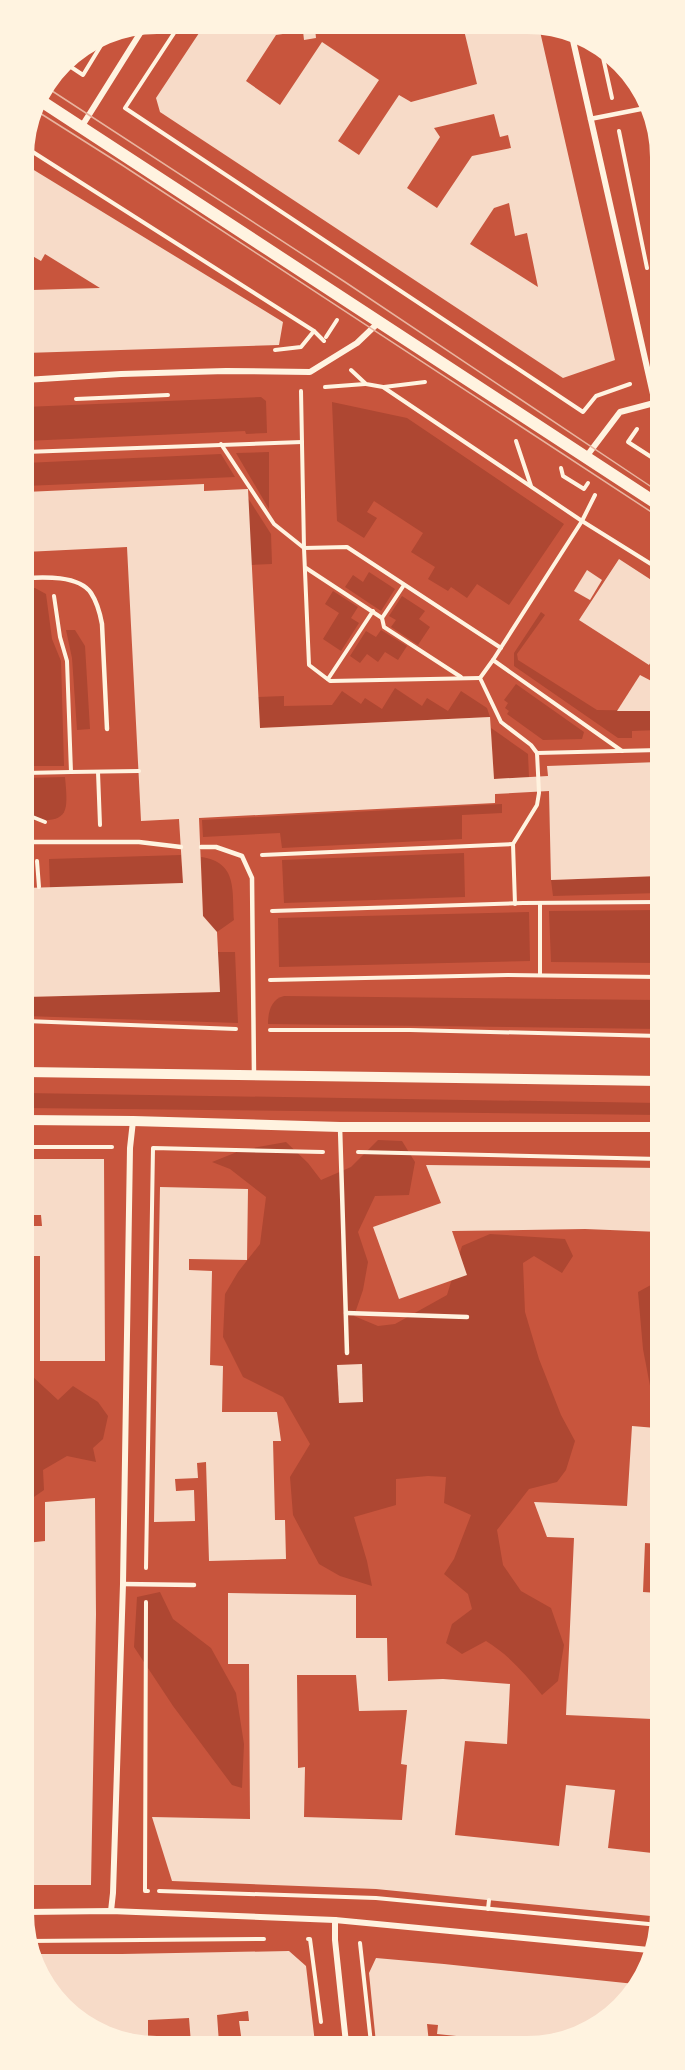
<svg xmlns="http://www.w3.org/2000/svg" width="685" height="2070" font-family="Montserrat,sans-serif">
<rect width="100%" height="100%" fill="#c8553d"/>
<g fill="#ae4732">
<polygon points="261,397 266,401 267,433 246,434 245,431 25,441 25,407"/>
<polygon points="332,402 407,418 564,524 509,605 477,584 467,598 451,587 448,591 428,579 435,567 411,552 423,533 374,501 367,512 377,518 364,538 337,521"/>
<polygon points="269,452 269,509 236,453"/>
<polygon points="221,454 235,477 25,486 25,463"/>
<polygon points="248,498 271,534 272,564 251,565"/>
<polygon points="369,572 395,589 381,611 345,587 353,575 363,582"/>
<polygon points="35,588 46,594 52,639 61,661 64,766 25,766 25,589"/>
<polygon points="333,591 358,607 351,618 359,623 341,651 323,639 339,613 325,604"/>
<polygon points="402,596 425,611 419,619 430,627 418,645 391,627 396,620 389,616"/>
<polygon points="541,612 545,615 517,654 518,660 597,710 659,711 659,730 632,731 632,738 618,738 514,666 514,653"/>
<polygon points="66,630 75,630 85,646 90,729 77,730 72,658"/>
<polygon points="381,630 407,646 398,660 385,652 378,662 367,654 360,663 350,656 366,631 376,637"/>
<polygon points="516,684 584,732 582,739 543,740 507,714 509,711 505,708 508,703 504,700"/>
<polygon points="395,688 422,706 427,698 448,711 461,691 487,708 490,717 260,728 258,697 284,696 284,706 332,705 342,691 361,704 365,698 382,709"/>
<polygon points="491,728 528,754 529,777 494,779"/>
<path d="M65,777c4,41 2,45 -40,43v-42z"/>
<polygon points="502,804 502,813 462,815 462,839 282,848 280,833 203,837 202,820"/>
<polygon points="464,853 465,897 284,903 282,860"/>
<polygon points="181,855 183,883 50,888 49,859"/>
<path d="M201,857c37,5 31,34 33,63l-17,12 -14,-16z"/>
<polygon points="659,876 659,893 553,896 551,880"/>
<polygon points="659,910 660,963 551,962 549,911"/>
<polygon points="529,912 530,961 279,967 278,918"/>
<polygon points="218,952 235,952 238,1023 25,1016 25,997 219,992"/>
<path d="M284,996l376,4v29l-392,-5c0,-12 3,-25 16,-28z"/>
<polygon points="25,1093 660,1103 660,1115 26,1108"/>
<path d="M378,1140l24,1 13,21 -6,33 -34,1 -17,36 10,30 -5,28 -9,26 24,10 17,-2 52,-29 15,-49 28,-12 75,5 8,17 -11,17 -28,-17 -11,7 2,49 14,47 22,56 14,26 -9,29 -9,12 -28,7 -32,41 6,35 18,26 30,17 13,37 -6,36 -16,14c-17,-21 -33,-40 -56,-54l-24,13 -16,-11 6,-19 20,-15 -4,-15 -24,-20 10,-15 17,-44 -27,-12 2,-26 -18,-1 -32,3v26l-42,12 13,44 5,25 -32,-10 -21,-12 -26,-49 -3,-38 20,-33 -27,-47 -40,-20 -20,-40 2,-43 13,-22 22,-28 6,-47 -36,-28 -18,-7 30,-12 44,-8 22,21 13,17 30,-13z"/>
<polygon points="660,1280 660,1394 651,1391 643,1349 638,1292"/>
<polygon points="26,1359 32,1376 58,1400 73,1386 98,1402 108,1416 103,1439 93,1448 96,1462 67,1456 43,1470 44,1490 31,1499 26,1498"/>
<polygon points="160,1592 173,1619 211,1648 236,1693 244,1744 242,1788 232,1785 173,1706 134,1647 137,1597"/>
</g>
<g fill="#f7dbc8" fill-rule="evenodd">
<path d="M205,24l121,1 -11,3 1,10 -12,2 -1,-9 -27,4 -30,46 34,24 42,-63 57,38 -41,61 21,14 40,-60 12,7 66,-18 -14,-58 76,1 76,333 -52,18 -403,-266 -4,-14zM494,114l6,23 8,-2 3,13 -39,8 -35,52 -30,-20 33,-51 -6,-9zM509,203l6,33 12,-3 11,54 -68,-43 24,-36z"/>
<polygon points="658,137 659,178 658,178 650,139"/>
<polygon points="24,164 283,322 279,345 25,353 24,299 32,299 32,290 100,288 45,254 41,261 24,251"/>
<polygon points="659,202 659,241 657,241 650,204"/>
<polygon points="204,484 204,491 248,489 260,728 490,717 494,779 548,776 547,766 659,762 659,876 551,880 549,791 495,794 495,803 199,818 203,916 217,932 220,992 25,997 25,888 183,883 179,819 141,821 127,547 25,552 25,492"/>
<polygon points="619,559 659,585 659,664 652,660 649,665 579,620"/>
<polygon points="587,570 602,580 590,600 574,591"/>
<polygon points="640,675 659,685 659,711 617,711"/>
<polygon points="26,1159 104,1159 105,1361 40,1361 40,1256 32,1256 32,1226 42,1226 41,1215 26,1215"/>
<polygon points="426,1165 660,1168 660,1232 585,1229 452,1231 467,1275 399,1299 373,1227 441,1203"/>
<polygon points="160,1187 248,1189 247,1260 189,1259 189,1270 212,1271 210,1365 223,1366 222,1412 277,1412 281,1441 273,1441 275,1520 285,1520 286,1559 209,1561 206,1462 197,1463 198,1478 175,1479 176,1491 194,1490 195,1521 154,1522"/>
<polygon points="362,1364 363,1402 339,1403 337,1365"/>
<polygon points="632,1426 656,1428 656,1437 660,1437 660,1544 645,1543 643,1592 658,1593 652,1719 566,1715 574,1538 547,1537 534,1502 627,1506"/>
<polygon points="95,1498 96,1614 91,1885 26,1885 26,1840 30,1839 29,1769 26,1769 26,1543 45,1541 45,1502"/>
<path d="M228,1593l128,2v43h31l1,43 55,-2 67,5 -3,60 -42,-3 -10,94 104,11 7,-61 49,5 -7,58 53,6v63l-285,-28 -204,-8 -20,-64 98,2 -1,-155h-21zM297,1675h59l3,36 48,-1 -6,54 6,1 -5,55 -98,-3 1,-50 -7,1z"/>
<polygon points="289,1951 306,1966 315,2043 242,2043 239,2021 249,2021 248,2011 217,2015 219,2043 191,2043 189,2018 148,2020 148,2043 131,2043 63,2007 35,1954 122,1954"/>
<polygon points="376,1958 444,1964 635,1984 628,2001 553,2043 509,2042 509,2043 495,2043 495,2040 437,2034 438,2025 427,2024 429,2043 376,2043 369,1973"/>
</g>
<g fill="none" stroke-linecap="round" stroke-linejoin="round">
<g stroke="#fff3e0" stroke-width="4">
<polyline points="180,24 125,108 583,412 596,396 630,384"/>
<polyline points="602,53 612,98"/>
<polyline points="65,63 83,75 108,34"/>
<polyline points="619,131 647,268"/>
<polyline points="25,147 314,331 324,341"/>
<polyline points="326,337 337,320"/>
<polyline points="275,350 301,347 314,331"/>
<polyline points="351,370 366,384 383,387 582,521 659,569"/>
<polyline points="325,387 365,384"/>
<polyline points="384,387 425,382"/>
<polyline points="76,399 168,395"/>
<polyline points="637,429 628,442 659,462"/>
<polyline points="516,441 531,486"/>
<polyline points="221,444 274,524 304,548 301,391"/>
<polyline points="25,452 302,442"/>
<polyline points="561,468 563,476 584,489 588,483"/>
<polyline points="306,568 382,618 404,585"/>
<polyline points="54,596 60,637 67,661 71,772 139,771"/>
<polyline points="382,618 384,627 461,677"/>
<polyline points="493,660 582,521 595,495"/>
<polyline points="480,678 330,681 309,665 304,548 347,547 501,648"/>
<polyline points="328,679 373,611"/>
<polyline points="537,753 531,745 501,722 480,678 493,660 622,751"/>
<polyline points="98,772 100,825"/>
<polyline points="25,773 71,772"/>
<polyline points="25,814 45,822"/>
<polyline points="262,855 513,844"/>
<polyline points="37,861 39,887"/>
<polyline points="540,903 540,975"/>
<polyline points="515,904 513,844 537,805 539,793 537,753 659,750"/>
<polyline points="272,911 523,903 659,902"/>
<polyline points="270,980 508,975 660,977"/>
<polyline points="25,1021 236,1029"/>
<polyline points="270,1030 410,1030 660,1036"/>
<polyline points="26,1147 112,1147"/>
<polyline points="358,1152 660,1159"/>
<polyline points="146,1568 153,1148 323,1152"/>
<polyline points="146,1602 145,1891 148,1891"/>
<polyline points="159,1891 376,1898 659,1925"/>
<polyline points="488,1909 489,1900"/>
<polyline points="308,1939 310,1939 321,2022"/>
<polyline points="28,1941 264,1939"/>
<polyline points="360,1943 371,2043"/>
</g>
<g stroke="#fff3e0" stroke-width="4.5">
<polyline points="590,119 646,108"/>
<path d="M25,578c18,-1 54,-3 66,15 6,9 9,20 11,31l5,105"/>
<polyline points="25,842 139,842 181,847"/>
<polyline points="201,847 216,847 242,856 252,878 254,1074"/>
<polyline points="340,1127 347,1353"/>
<polyline points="346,1313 467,1317"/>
<polyline points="123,1584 194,1585"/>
</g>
<g stroke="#fff3e0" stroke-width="6">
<polyline points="572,36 655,403"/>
<polyline points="82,126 144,27"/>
<polyline points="25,380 121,374 226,371 310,372 357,343 379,322"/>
<polyline points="586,457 620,412 658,402"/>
<polyline points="111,1911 113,1893 123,1584 130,1148 133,1121"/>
<polyline points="26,1912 111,1911 335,1920 649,1950"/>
<polyline points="335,1920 335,1940 346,2043"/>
</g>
<g stroke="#fff3e0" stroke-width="10">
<polyline points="25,1072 660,1081"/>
<polyline points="26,1120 133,1121 340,1127 660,1127"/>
</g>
<polyline stroke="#fff3e0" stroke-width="12" points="38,99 659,505"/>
<g stroke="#e9b49f" stroke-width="1.5">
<polyline points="46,87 345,282 659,492"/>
<polyline points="35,110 122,165 659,517"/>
</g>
</g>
<path d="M0 0H685V2070H0ZM157 34H527A123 123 0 0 1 650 157V1913A123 123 0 0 1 527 2036H157A123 123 0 0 1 34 1913V157A123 123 0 0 1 157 34Z" fill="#fff3e0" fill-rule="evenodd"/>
</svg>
